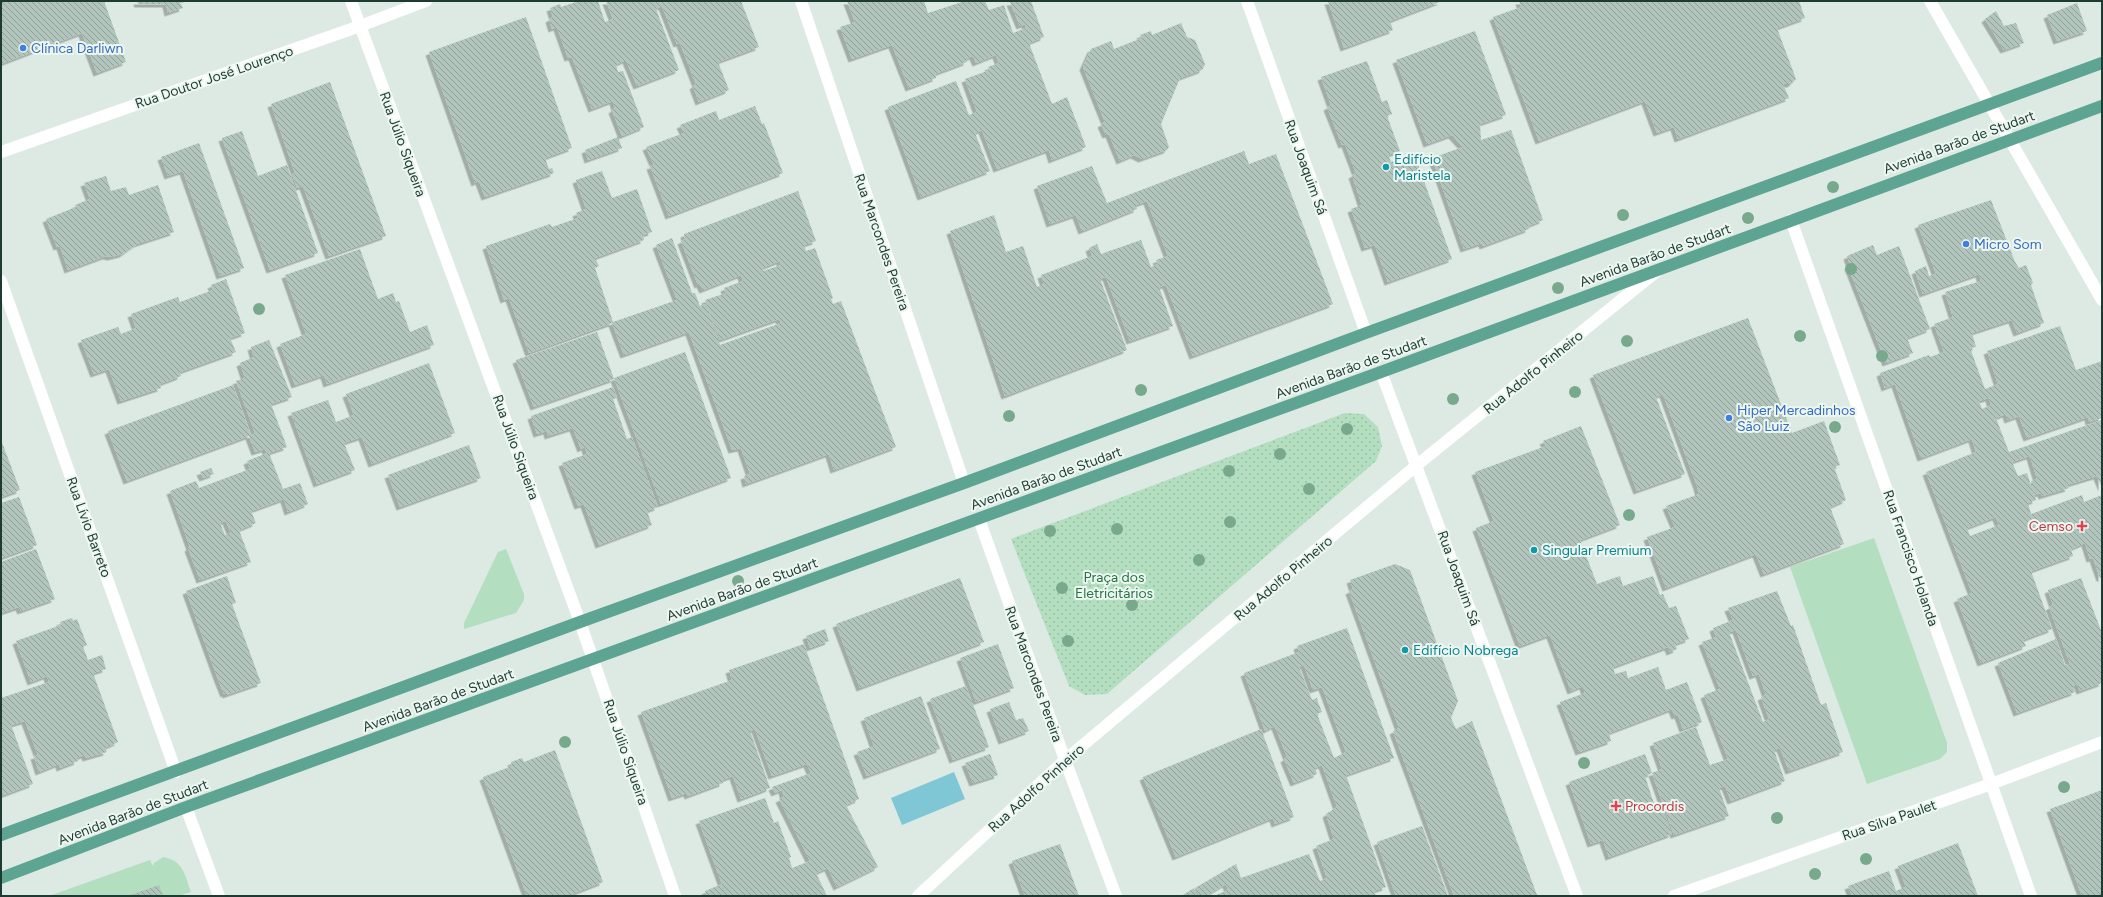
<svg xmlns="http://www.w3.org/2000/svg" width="2103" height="897" font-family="Figtree,sans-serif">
<defs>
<pattern id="park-dots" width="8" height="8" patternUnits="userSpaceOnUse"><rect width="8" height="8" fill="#b3debf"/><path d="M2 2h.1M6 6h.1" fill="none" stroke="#9abfa5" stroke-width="1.8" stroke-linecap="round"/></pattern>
<pattern id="building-back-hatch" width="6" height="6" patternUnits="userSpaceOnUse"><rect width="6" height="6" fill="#b2c5bd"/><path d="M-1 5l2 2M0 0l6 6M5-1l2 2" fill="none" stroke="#90a19a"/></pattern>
<filter id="shadow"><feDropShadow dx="-3.5" dy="3.5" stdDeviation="0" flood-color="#0004"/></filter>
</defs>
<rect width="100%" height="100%" fill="#ddeae4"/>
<g fill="#b3debf">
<polygon points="1874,538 1947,743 1947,752 1940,759 1867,784 1790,567"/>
<polygon points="506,549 524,594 524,600 516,613 464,629 464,623 498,552"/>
<path d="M163,857c20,3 22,18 28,35l-13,4h-129l101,-36 3,6 1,-3z"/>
</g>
<polygon fill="url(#park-dots)" points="1345,413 1364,414 1378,427 1382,446 1376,461 1107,694 1085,695 1069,686 1011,539"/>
<polygon fill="#7fc7d5" points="954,772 965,799 902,825 891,798"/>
<g fill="url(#building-back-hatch)" fill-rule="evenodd" filter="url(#shadow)">
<polygon points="1,1 104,1 126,62 97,73 82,33 1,64"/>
<polygon points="137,1 185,1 185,2 180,3 183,8 168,13 166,4 138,4"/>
<polygon points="579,1 598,1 605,22 613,19 606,1 741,1 759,47 718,62 729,90 699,102 693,86 696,84 680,43 677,44 662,6 656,9 679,70 637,86 626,60 616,65 618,72 623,71 644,127 622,136 612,110 615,108 613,101 592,109 572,57 568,58 557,27 552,29 549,19 553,17 550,8 560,4 561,7"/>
<polygon points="847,1 924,1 928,13 965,1 985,1 989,10 1004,5 1013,33 1026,28 1025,24 1020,26 1010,2 1031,1 1044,37 1029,43 1052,104 1067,97 1086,147 1052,160 1049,150 997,169 982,130 975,133 990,171 921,197 888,107 956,81 969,115 977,112 965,79 990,70 988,67 999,63 996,55 976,63 973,56 966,59 967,62 935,74 936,78 909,88 892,45 852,59 840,27 855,22"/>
<polygon points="1328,1 1442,1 1390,21 1393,30 1344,48"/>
<polygon points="1519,1 1799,1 1805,18 1777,28 1796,79 1791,84 1783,84 1789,98 1678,139 1674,127 1657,133 1645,101 1539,141 1493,17 1521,7"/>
<polygon points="2077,3 2087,31 2057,41 2047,15"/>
<polygon points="1996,11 2004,26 2016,23 2024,43 2004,50 1985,19"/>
<polygon points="526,17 572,148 545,158 549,169 552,168 554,173 485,197 479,181 475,183 429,52"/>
<polygon points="1181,23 1187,37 1195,40 1205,64 1202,70 1180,78 1161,124 1169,147 1167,150 1142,159 1134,155 1120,161 1109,134 1106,135 1101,124 1105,122 1083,67 1091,49 1111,41 1114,49 1142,38 1140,35 1151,31 1152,35"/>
<polygon points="1475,31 1506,115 1480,124 1481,140 1511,130 1543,220 1528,226 1529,229 1483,246 1482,243 1464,249 1432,158 1463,147 1452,135 1427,144 1396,60"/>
<polygon points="1367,61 1382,102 1387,100 1392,114 1387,116 1400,151 1388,155 1391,162 1414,153 1452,259 1388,282 1375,245 1365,248 1351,209 1362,205 1352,175 1356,173 1345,144 1342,145 1327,107 1331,105 1321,77"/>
<polygon points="330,82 386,236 329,256 303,186 297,188 292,174 295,173 271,104"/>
<polygon points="755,106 762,124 764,123 783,173 669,216 650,166 654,165 646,147 684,133 680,125 716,111 719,120"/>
<polygon points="242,131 258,176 287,165 318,253 270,270 222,138"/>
<polygon points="618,137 622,148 588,160 585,150"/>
<polygon points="199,143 244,268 220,276 183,171 168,176 161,157"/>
<polygon points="1244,151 1249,164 1276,154 1333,304 1193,356 1166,285 1159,287 1173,326 1130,341 1106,277 1100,279 1127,350 1005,396 950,231 994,215 1006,252 1023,246 1037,287 1044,284 1041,275 1092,256 1089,248 1097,244 1101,254 1141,240 1151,267 1158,264 1156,260 1168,256 1147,201 1136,205 1137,209 1082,231 1076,215 1050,224 1037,186 1092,166 1107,203"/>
<path d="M602,171l10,27 25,-9 15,43 -9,3 1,5 -49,18 4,8 -4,2 18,54 64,-22 -21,-55 16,-7 20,55h3l5,13 6,-2 14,41 61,-22 -2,-4 -59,21 -15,-40 21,-7 -2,-5 19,-7 -2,-6 -38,15 -3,-6 -2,1 -17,-44 4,-2 -1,-5 114,-43 18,50 -12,4 2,6 9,-3 18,50 -2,1 2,5 8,-3 55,146 -62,23 -5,-16 -83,30 -2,-8 6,-2 -9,-26 -9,2 -43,-118 -65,23 -12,-32 -83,30 -20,-55 -5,2 -18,-54 64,-22 2,3 26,-9 -2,-5 10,-4 -10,-29zM780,261l1,4 -18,6 -1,-3z"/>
<polygon points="106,176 111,191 126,187 129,195 158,185 174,232 137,244 123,254 111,257 106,256 68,270 60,246 57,247 46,219 76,207 75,205 90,199 84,183"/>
<path d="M1991,200l24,62 4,6 7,-3 7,18 -2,2 13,38 -27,10 -5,-13 -40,13 4,14 -6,1 15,41 13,-5 -11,-33 73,-25 16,44 26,-9v57l-13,4 -1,-5 -61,21 -8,-22 -11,4 -2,-6 -10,4 13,34 93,-32v68l-5,-12 -30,9 2,3 -27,8 -1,-3 -6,2 -4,-14 6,-2 -7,-23 -18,6 6,14 9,-3 9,27 -8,3 3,11 51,-19 2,7 18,-7v83h-2l-7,-20 -3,1 -5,-16 -14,6 2,7 -42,15 21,58 -29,11 3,6 -45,17 -24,-64 15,-6 -46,-121 50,-20 -4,-13 -51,19 -26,-74 -10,4 -5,-15 49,-18 1,2 14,-5 -10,-28 19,-7 -8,-25 36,-11 -2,-7 -56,20 -8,-23 11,-5 3,10 7,-2 -18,-49zM1989,398l2,7 -9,4 -3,-8zM1996,517l3,8 -29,11 -3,-8z"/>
<polygon points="1873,245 1877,255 1899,246 1930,329 1907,338 1913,353 1886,363 1848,266 1850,265 1847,256"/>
<polygon points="360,249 378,299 393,293 396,302 399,301 410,332 427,325 434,345 327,384 324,375 295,385 280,344 306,334 285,275"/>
<polygon points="226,279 245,333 230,338 236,352 180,372 181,376 160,384 161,388 121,401 109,369 94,374 81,340 118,327 121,334 136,328 131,314 178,297 180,302 213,290 211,285"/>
<polygon points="1748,318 1792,433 1824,421 1840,465 1834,467 1846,500 1830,507 1844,544 1764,574 1756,554 1666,588 1647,537 1675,527 1666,506 1699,494 1697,486 1663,394 1656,397 1685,474 1637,491 1593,375"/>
<polygon points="597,332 614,379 534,407 516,360"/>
<path d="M269,340l23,57 -21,7 16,43 -18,6 14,36 17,-6 8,21 -20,8 -4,-13 -33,12 5,12 -17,7 12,32 -51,18 -12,-32 2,-1 -20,-56 26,-10 3,7 51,-19 -3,-8 20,-8 -2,-4 -10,3 -6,-16 -122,45 -19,-50 125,-46 18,50 4,-2 -19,-52 9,-3 -5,-15 14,-6 -3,-10zM226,521l5,12 -6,2 -5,-12z"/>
<polygon points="685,352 731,478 661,504 614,378"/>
<polygon points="429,363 455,433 372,464 362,437 344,443 355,470 317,484 291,413 328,400 336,422 354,415 346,394"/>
<polygon points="613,387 617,398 613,399 627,439 632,437 658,507 647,511 652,525 599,545 584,504 578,506 562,463 587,454 585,447 581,449 573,428 548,436 547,431 537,434 531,416"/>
<polygon points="1581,426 1620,525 1580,540 1597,584 1620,576 1623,586 1653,576 1660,595 1663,594 1669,608 1676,606 1689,639 1675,644 1677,649 1670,652 1668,647 1613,667 1615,674 1626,671 1628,678 1658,667 1666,690 1687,682 1702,722 1683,729 1678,715 1675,716 1672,709 1609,733 1611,741 1579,752 1560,702 1585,693 1583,686 1571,691 1550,635 1520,646 1476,528 1494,521 1475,472 1546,446 1543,441"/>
<polygon points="1,440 20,490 1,497"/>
<polygon points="469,445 481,478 400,507 388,475"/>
<polygon points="211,468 214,474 203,478 200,472"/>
<polygon points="19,497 37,545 1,558 1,503"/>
<polygon points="36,549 55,599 21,611 19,607 1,613 1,562"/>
<polygon points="1395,564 1410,570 1458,701 1451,718 1456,729 1472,721 1537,895 1454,896 1393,731 1399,728 1349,591 1353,589 1350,580"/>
<polygon points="227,576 236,603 232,604 261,683 226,695 226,693 224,694 218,679 186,591"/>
<polygon points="960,578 984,642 860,688 836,624"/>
<polygon points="2081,578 2102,633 2102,683 2080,691 2077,684 2073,686 2075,692 2017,713 1998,663 2056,639 2065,665 2070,664 2049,607 2053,605 2048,590"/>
<path d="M1777,591l14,35 2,-1 28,80 5,-2 17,49 -54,19 -9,-23 -6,2 11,31 -54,20 -6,-15 -6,2 10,28 -55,19 -22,-62 10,-4 -9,-26 43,-16 14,38 18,-6 -24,-64 16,-6 -18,-47 14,-5 -3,-9 20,-8 -5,-12zM1736,630l17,46 6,-2 7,21 -5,2 8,22 -6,3 -34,-90z"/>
<polygon points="72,618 73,621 77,619 87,645 83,647 88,660 102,655 106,669 93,673 118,742 105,748 107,752 86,758 85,755 76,758 78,761 60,768 59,764 39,772 34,756 38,755 25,721 11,725 33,784 1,796 1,698 49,682 47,676 31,682 16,641 61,625 60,622"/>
<path d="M1347,628l47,130 -48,17 40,112 -12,4 2,5h-162l14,-6 -2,-6 -20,12h-7l-4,-8 41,-24 5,14 68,-24 11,27 7,-3 -11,-32 18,-7 -8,-25 11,-7 -15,-42 -7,3 2,6 -23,9 -10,-24 3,-2 -12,-31 -10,5 -21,-58 55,-21 -2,-6zM1304,665l9,25 9,-3 24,65 -12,6 -17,-44 5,-2 -4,-10 -1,-4 -5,2 -13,-33z"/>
<polygon points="825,629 829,641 810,648 806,636"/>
<polygon points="804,644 859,799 846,805 878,867 837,887 828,868 816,873 827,896 707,896 705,891 722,884 699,821 765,798 774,823 778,821 791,857 789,858 792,868 810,861 779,799 784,797 782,790 775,793 772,787 811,773 807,764 772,776 755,729 750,731 770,788 741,799 733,776 722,780 723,783 688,796 687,793 672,798 641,712 732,680 729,670"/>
<polygon points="998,644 1014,688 976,702 960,658"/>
<polygon points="966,686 989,747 953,760 930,699"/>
<polygon points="921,696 940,749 867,776 857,752 874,746 864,718"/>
<polygon points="1009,702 1016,720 1023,718 1029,731 1002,741 990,709"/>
<polygon points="1261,729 1294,817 1275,824 1273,818 1176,857 1143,777"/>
<polygon points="555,750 603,882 572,894 573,896 527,896 483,777 512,766 511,762 522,758 524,762"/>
<polygon points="990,754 998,775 973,783 965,763"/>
<polygon points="1645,754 1652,773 1645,776 1655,807 1661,805 1672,834 1609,857 1603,840 1591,844 1569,782"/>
<polygon points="2102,790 2102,896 2082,896 2050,809"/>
<polygon points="1422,826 1448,896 1396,896 1377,842"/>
<polygon points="1958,843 1978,896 1852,896 1848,886 1889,871 1896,891 1903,888 1906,887 1898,866"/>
<polygon points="1060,844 1079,896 1025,896 1012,861"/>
<polygon points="159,885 163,896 128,896"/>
<polygon points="1194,888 1197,896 1181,896 1186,893"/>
</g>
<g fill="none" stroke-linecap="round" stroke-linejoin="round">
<g stroke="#fff" stroke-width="12">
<polyline points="351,1 580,622 675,896"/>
<polyline points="801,1 964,483"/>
<polyline points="1247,1 1366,333"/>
<polyline points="1930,1 2102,300"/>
<polyline points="1791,220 2031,896"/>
<polyline points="1,281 176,772"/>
<polyline points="1381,372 1577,896"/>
<polyline points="979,519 1065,760 1116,896"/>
<polyline points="186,807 219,896"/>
<polyline points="918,896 1065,760 1417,465 1657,271"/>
<polyline points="1674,896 1991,784 2102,742"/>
</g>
<polyline stroke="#fff" stroke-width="12" points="1,152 360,26 426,1"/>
<g stroke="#5ea492" stroke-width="12">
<polyline points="1,835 580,622 964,483 1366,333 2102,63"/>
<polyline points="1,878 186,807 1381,372 2102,106"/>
</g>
</g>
<g fill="#78a98c">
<circle cx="1833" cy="187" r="6"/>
<circle cx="1623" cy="215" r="6"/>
<circle cx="1748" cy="218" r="6"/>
<circle cx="1851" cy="269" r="6"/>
<circle cx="1558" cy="288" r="6"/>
<circle cx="259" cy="309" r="6"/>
<circle cx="1800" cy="336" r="6"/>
<circle cx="1627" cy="341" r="6"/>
<circle cx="1882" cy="356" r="6"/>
<circle cx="1141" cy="390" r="6"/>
<circle cx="1575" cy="392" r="6"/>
<circle cx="1453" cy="399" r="6"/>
<circle cx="1009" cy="416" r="6"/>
<circle cx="1835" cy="427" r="6"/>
<circle cx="1347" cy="429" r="6"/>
<circle cx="1280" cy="454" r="6"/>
<circle cx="1229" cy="471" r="6"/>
<circle cx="1309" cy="489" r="6"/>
<circle cx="1629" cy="515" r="6"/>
<circle cx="1230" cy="522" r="6"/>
<circle cx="1117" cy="529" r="6"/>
<circle cx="1050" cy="531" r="6"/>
<circle cx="1199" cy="560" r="6"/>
<circle cx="738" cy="581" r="6"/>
<circle cx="1062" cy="588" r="6"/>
<circle cx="1132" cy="605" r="6"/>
<circle cx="1068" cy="641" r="6"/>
<circle cx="565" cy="742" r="6"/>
<circle cx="1584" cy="763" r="6"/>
<circle cx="2064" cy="787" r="6"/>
<circle cx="1777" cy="818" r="6"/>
<circle cx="1866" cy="859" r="6"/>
<circle cx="1815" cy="874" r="6"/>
</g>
<g fill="#3f7fe0" stroke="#edf7f2" stroke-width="1.5">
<circle cx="23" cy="48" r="4"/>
<circle cx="1966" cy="244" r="4"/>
<circle cx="1729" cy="418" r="4"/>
</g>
<g fill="#0f9aa8" stroke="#edf7f2" stroke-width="1.5">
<circle cx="1386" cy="167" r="4"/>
<circle cx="1534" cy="550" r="4"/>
<circle cx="1405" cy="650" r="4"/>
</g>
<g fill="#e0444e" stroke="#edf7f2" stroke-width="1.5">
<path d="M2080 520h4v4h4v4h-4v4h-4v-4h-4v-4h4z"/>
<path d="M1614 800h4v4h4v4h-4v4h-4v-4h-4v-4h4z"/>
</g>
<g text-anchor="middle" stroke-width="4" stroke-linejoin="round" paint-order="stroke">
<g font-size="14" fill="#366cbe" stroke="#edf7f2" text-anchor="start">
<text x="31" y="53">Clínica Darliwn</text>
<text x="1974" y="249">Micro Som</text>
<text x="1737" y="415">Hiper Mercadinhos<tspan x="1737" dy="16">São Luiz</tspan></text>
</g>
<g font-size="14" fill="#1e3b33" stroke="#edf7f2">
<text transform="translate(214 77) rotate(-19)" y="5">Rua Doutor José Lourenço</text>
<text transform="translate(1959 142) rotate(-20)" y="5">Avenida Barão de Studart</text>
<text transform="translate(403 144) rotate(70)" y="5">Rua Júlio Siqueira</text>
<text transform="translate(1306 167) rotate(70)" y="5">Rua Joaquim Sá</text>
<text transform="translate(882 242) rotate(71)" y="5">Rua Marcondes Pereira</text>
<text transform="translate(1655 255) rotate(-20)" y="5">Avenida Barão de Studart</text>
<text transform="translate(1351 367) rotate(-20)" y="5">Avenida Barão de Studart</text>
<text transform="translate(1533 372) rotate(-39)" y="5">Rua Adolfo Pinheiro</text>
<text transform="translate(516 447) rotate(70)" y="5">Rua Júlio Siqueira</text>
<text transform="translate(1046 478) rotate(-20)" y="5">Avenida Barão de Studart</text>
<text transform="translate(89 527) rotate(70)" y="5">Rua Lívio Barreto</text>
<text transform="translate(1911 558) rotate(71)" y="5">Rua Francisco Holanda</text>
<text transform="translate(1283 578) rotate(-40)" y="5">Rua Adolfo Pinheiro</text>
<text transform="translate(1459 578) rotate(70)" y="5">Rua Joaquim Sá</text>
<text transform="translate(742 589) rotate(-20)" y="5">Avenida Barão de Studart</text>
<text transform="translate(1034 674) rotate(70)" y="5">Rua Marcondes Pereira</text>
<text transform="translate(438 700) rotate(-20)" y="5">Avenida Barão de Studart</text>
<text transform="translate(626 752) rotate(71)" y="5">Rua Júlio Siqueira</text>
<text transform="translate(1036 788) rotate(-42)" y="5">Rua Adolfo Pinheiro</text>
<text transform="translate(133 812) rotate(-21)" y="5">Avenida Barão de Studart</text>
<text transform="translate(1889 820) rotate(-19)" y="5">Rua Silva Paulet</text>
</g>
<g font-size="14" fill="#0d838f" stroke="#edf7f2" text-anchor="start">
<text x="1394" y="164">Edifício<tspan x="1394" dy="16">Maristela</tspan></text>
<text x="1542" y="555">Singular Premium</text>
<text x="1413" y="655">Edifício Nobrega</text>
</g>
<g font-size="14" fill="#be3a42" stroke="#edf7f2" text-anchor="end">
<text x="2073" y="531">Cemso</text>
<text x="1625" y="811" text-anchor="start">Procordis</text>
</g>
<g font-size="14" fill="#257444" stroke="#edf7f2">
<text x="1114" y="582">Praça dos<tspan x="1114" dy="16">Eletricitários</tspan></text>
</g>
</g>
<rect width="2103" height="897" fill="none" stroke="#1e3b33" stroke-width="4"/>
</svg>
